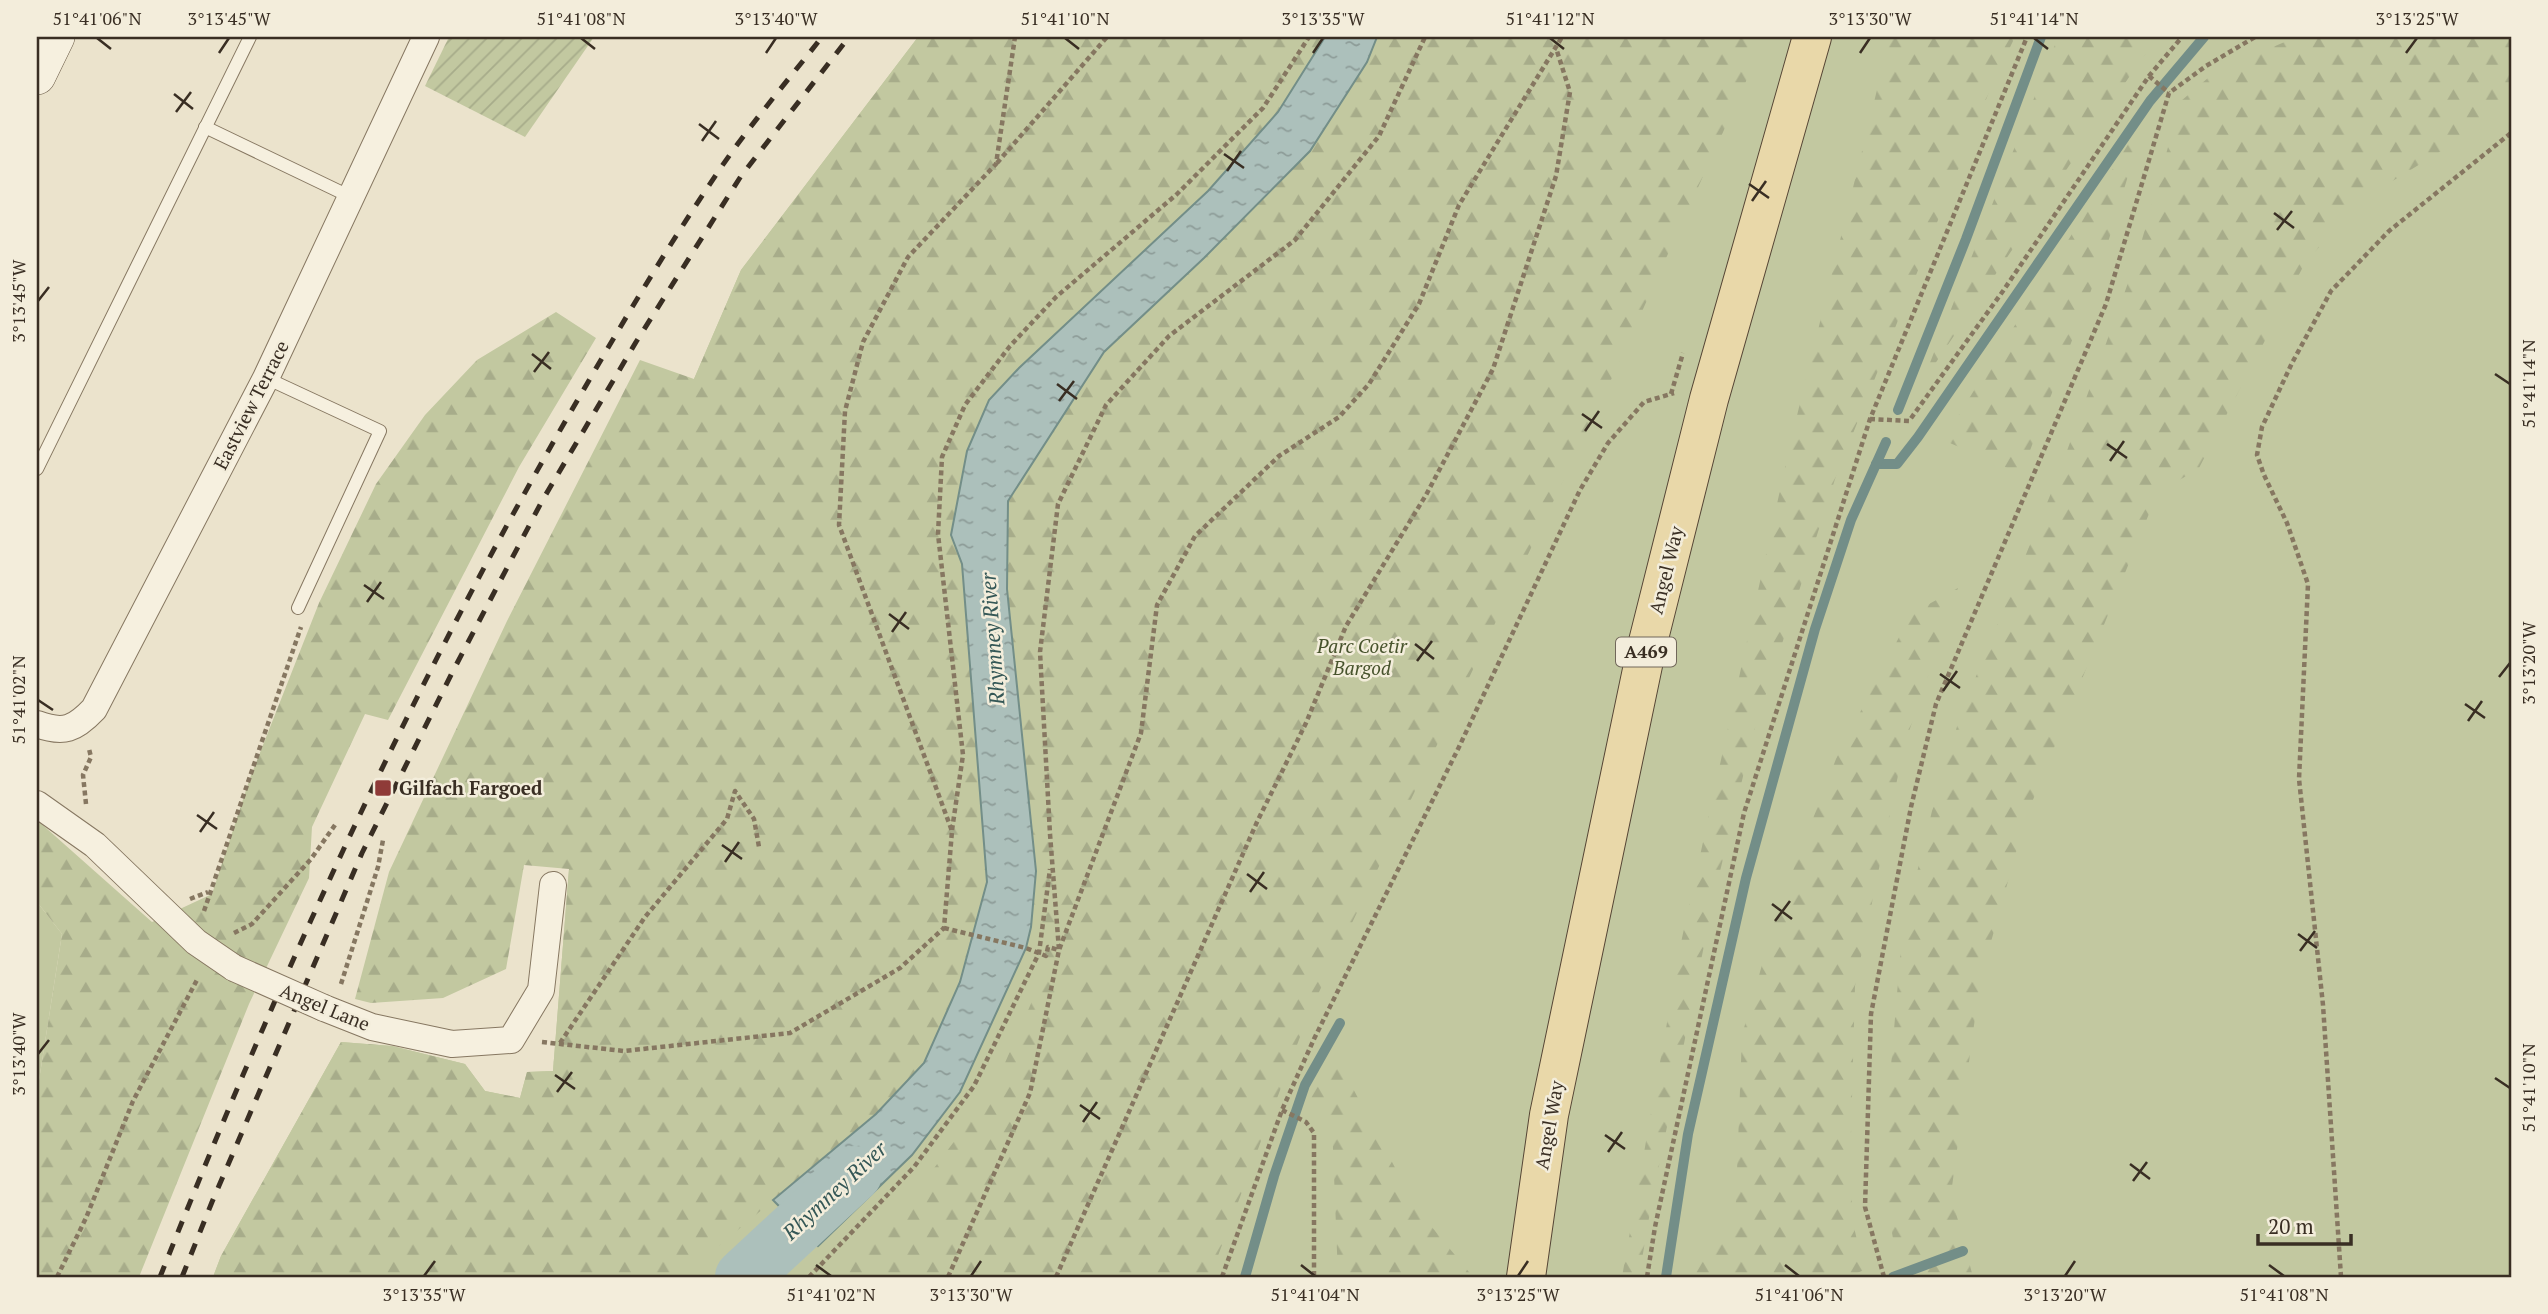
<svg xmlns="http://www.w3.org/2000/svg" width="2548" height="1314" font-family="'PT Serif',serif">
<defs>
<pattern id="forest-firs" width="22" height="20" patternUnits="userSpaceOnUse" patternTransform="scale(1.75)"><rect width="22" height="20" fill="#c2c8a0"/><path d="M5 1l3.5 6h-7zM16 11l3.5 6h-7z" fill="#a7ac8a"/></pattern>
<pattern id="garden-furrows" width="10" height="10" patternUnits="userSpaceOnUse" patternTransform="scale(1.75)"><rect width="10" height="10" fill="#c2c8a0"/><path d="M-1 1l2-2M0 10L10 0M9 11l2-2" fill="none" stroke="#a7ac8a"/></pattern>
<pattern id="water-ripples" width="26" height="14" patternUnits="userSpaceOnUse" patternTransform="scale(1.75)"><rect width="26" height="14" fill="#acc0bb"/><path d="M2 4q2-2 4 0t4 0M15 11q2-2 4 0t4 0" fill="none" stroke="#8d9c98"/></pattern>
</defs>
<rect width="100%" height="100%" fill="#ebe3cc"/>
<g fill="#c2c8a0">
<polygon points="918,37 2511,37 2511,1277 213,1277 221,1256 341,1042 392,1046 465,1064 485,1091 520,1098 527,1072 553,1071 579,743 684,402 741,270"/>
<polygon points="37,902 62,934 37,1093"/>
</g>
<g fill="url(#forest-firs)">
<polygon points="918,37 1325,37 1278,112 1208,191 1019,368 989,400 967,451 951,535 962,564 987,882 960,982 924,1063 876,1114 682,1277 213,1277 221,1256 341,1042 392,1046 465,1064 485,1091 520,1098 527,1072 553,1071 569,869 524,865 506,969 443,998 371,1003 355,999 389,872 507,621 640,360 694,379 741,270"/>
<polygon points="1377,37 1766,37 1606,391 1309,1013 1210,1277 831,1277 916,1192 993,1090 1044,974 1045,930 1031,927 1036,871 1007,589 1008,501 1104,352 1204,258 1310,151 1367,62"/>
<polygon points="1890,37 2015,37 1993,82 1836,476 1754,731 1715,892 1652,1200 1639,1277 1622,1277 1682,938 1791,440"/>
<polygon points="2058,37 2161,37 2142,58 1922,383"/>
<polygon points="2296,37 2511,37 2511,98 2482,126 2360,201 2305,263 2199,468 2157,494 2026,817 1980,981 1951,1194 1973,1277 1905,1277 1897,1262 1882,1174 1902,934 1932,811 1961,713 2056,481 2136,261 2181,101 2215,72"/>
<polygon points="2129,143 2137,146 2103,259 2021,474 1943,440"/>
<polygon points="556,312 596,338 519,467 388,720 365,714 312,827 309,878 249,1004 139,1277 37,1277 37,1093 62,934 37,902 37,820 152,922 212,894 250,778 319,603 376,484 425,415 477,360"/>
<polygon points="1958,588 1904,746 1855,986 1850,1173 1853,1223 1864,1270 1848,1277 1686,1277 1689,1264 1735,1225 1742,1035 1778,909 1836,759 1911,614"/>
<polygon points="1341,1066 1417,1209 1473,1277 1338,1277 1332,1124 1303,1108 1318,1072"/>
</g>
<polygon fill="url(#garden-furrows)" points="449,37 594,37 525,137 425,86"/>
<polygon fill="url(#water-ripples)" stroke="#738e88" stroke-width="2" points="1325,37 1377,37 1367,62 1310,151 1204,258 1104,352 1008,501 1007,589 1036,871 1031,927 1026,948 960,1092 912,1155 818,1246 773,1200 876,1114 924,1063 960,982 987,882 962,564 951,535 967,451 989,400 1019,368 1208,191 1278,112"/>
<g fill="none" stroke-linecap="round" stroke-linejoin="round">
<g stroke="#738e88" stroke-width="10">
<polyline points="1898,410 1966,239 2041,37"/>
<polyline points="1876,464 1897,464 1918,437 2150,101 2204,37"/>
<polyline points="1245,1277 1274,1176 1305,1085 1340,1023"/>
<polyline points="1666,1277 1688,1134 1746,878 1815,629 1851,520 1886,442"/>
<polyline points="1893,1277 1963,1251"/>
</g>
<polyline stroke="#acc0bb" stroke-width="56" points="743,1277 854,1174"/>
<defs>
<g id="lane">
<polyline points="205,127 351,197"/>
<polyline points="266,378 380,431 298,608"/>
<polyline points="37,469 250,37"/>
</g>
<g id="street">
<path d="M37,724c27,10 38,5 57,-15l172,-331 160,-341"/>
<polyline points="37,804 95,845 196,942 234,968"/>
<polyline points="324,1008 372,1027 452,1044 511,1040 541,990 553,885"/>
</g>
<polyline id="secondary" points="37,76 56,37"/>
<polyline id="primary" points="1526,1277 1549,1115 1647,646 1709,399 1812,37"/>
</defs>
<use href="#lane" stroke="#867761" stroke-width="14"/>
<use href="#street" stroke="#867761" stroke-width="28"/>
<use href="#secondary" stroke="#685844" stroke-width="38"/>
<use href="#primary" stroke="#554535" stroke-width="40"/>
<g stroke="#867761" stroke-width="4.5" stroke-dasharray="5 3.5" stroke-linecap="butt">
<polyline points="2149,76 2169,93"/>
<polyline points="997,163 1107,37"/>
<polyline points="1671,394 1683,353"/>
<polyline points="1870,419 1909,421 2003,291 2149,76 2182,37"/>
<polyline points="86,804 83,775 91,757 89,749"/>
<polyline points="952,830 963,755 938,534 942,457 965,405 1010,346 1056,297 1176,195 1263,108 1309,37"/>
<polyline points="190,899 208,892"/>
<polyline points="204,911 301,627"/>
<polyline points="944,928 1026,948 1046,956 1048,947 1059,950 1050,834 1040,652 1058,504 1106,405 1169,336 1295,240 1379,136 1425,37"/>
<polyline points="234,933 252,924 311,859 335,825"/>
<polyline points="341,984 378,867 383,840"/>
<polyline points="542,1042 624,1051 790,1033 900,968 944,928 952,831 839,525 845,411 863,342 908,257 996,164 1015,37"/>
<polyline points="560,1043 645,917 727,819 735,791 754,819 759,847"/>
<polyline points="1282,1110 1306,1122 1314,1133 1314,1277"/>
<polyline points="57,1277 86,1218 133,1101 198,978"/>
<polyline points="809,1277 914,1167 974,1086 1039,953 1050,869"/>
<polyline points="948,1277 1030,1093 1059,950 1141,733 1157,605 1195,536 1279,456 1339,417 1369,384 1419,304 1459,205 1562,37"/>
<polyline points="1056,1277 1257,822 1306,723 1346,626 1426,495 1493,369 1556,176 1570,92 1556,48"/>
<polyline points="1222,1277 1282,1110 1314,1039 1459,747 1580,490 1608,443 1644,402 1674,393"/>
<polyline points="1647,1277 1655,1227 1744,813 1870,419 2027,37"/>
<polyline points="1884,1277 1865,1207 1871,1014 1911,807 1936,704 2106,304 2169,93 2206,66 2255,37"/>
<polyline points="2341,1277 2323,1005 2299,779 2308,584 2287,523 2264,475 2257,455 2262,427 2292,363 2331,291 2389,231 2511,133"/>
</g>
<use href="#lane" stroke="#f6f0df" stroke-width="12"/>
<use href="#street" stroke="#f6f0df" stroke-width="26"/>
<use href="#secondary" stroke="#f6f0df" stroke-width="37"/>
<use href="#primary" stroke="#e9d8a9" stroke-width="38"/>
<g stroke="#392e23" stroke-width="5" stroke-dasharray="12 12" stroke-linecap="butt">
<path d="M160,1277c121,-305 258,-605 424,-888 44,-76 89,-151 138,-223 31,-45 67,-87 100,-129"/>
<polyline points="182,1277 212,1202 362,853 453,671 542,501 636,342 741,176 849,37"/>
</g>
<defs>
<polyline id="street-bridge" points="234,968 324,1008"/>
</defs>
<use href="#street-bridge" stroke="#867761" stroke-width="28" stroke-linecap="butt"/>
<use href="#street-bridge" stroke="#f6f0df" stroke-width="26"/>
</g>
<path fill="none" stroke="#392e23" stroke-width="2.5" d="M97,38l14,11M581,38l14,11M1065,38l14,11M1550,38l14,11M2034,38l14,11M219,53l10,-15M766,53l10,-15M1313,53l10,-15M1860,53l10,-15M2406,53l11,-15M174,94l19,15M176,112l15,-20M699,124l20,15M702,141l14,-20M1224,154l20,14M1227,171l14,-20M1749,184l20,14M1752,201l14,-20M2274,213l20,15M2277,230l15,-19M38,301l11,-14M532,354l19,15M534,372l15,-20M2495,374l15,10M1057,384l20,15M1059,401l15,-20M1582,414l20,14M1585,431l14,-20M2107,444l20,14M2110,461l14,-20M364,585l20,14M367,602l14,-20M889,614l20,15M892,632l14,-20M1415,644l19,15M1417,661l15,-20M1940,674l20,14M2499,677l11,-14M1943,691l14,-20M38,700l15,10M2465,704l20,14M2468,721l14,-20M197,815l20,14M200,832l14,-20M722,845l20,14M725,862l14,-20M1247,874l20,15M1250,892l14,-20M1772,904l20,15M1775,921l15,-20M2298,934l19,14M2300,951l15,-20M38,1054l11,-14M555,1075l20,14M2495,1078l15,10M557,1092l15,-20M1080,1105l20,14M1083,1122l14,-20M1605,1135l20,14M1608,1152l14,-20M2130,1164l20,15M2133,1181l14,-19M816,1265l15,11M1301,1265l14,11M1785,1265l14,11M2269,1265l15,11M424,1276l11,-15M971,1276l10,-15M1518,1276l10,-15M2065,1276l10,-15"/>
<rect fill="#8f3b38" stroke="#f3eddb" stroke-width="2.5" x="374" y="779" width="18" height="18" rx="3.5"/>
<g text-anchor="middle" stroke-width="5" stroke-linejoin="round" paint-order="stroke">
<rect fill="#f3eddb" stroke="#71675a" stroke-width="2" x="1616" y="637.5" width="60" height="29" rx="5"/>
<g font-size="18" font-weight="bold" fill="#392e23">
<text x="1646" y="658">A469</text>
</g>
<g font-size="19" fill="#392e23" stroke="#f3eddb">
<text transform="translate(251 405) rotate(-63)" y="7">Eastview Terrace</text>
<text transform="translate(1666 570) rotate(-76)" y="7">Angel Way</text>
<text transform="translate(325 1007) rotate(22)" y="7">Angel Lane</text>
<text transform="translate(1549 1125) rotate(-80)" y="7">Angel Way</text>
</g>
<g font-size="19" font-style="italic" fill="#47532c" stroke="#f3eddb">
<text x="1362" y="653">Parc Coetir<tspan x="1362" dy="22">Bargod</tspan></text>
</g>
<g font-size="19" font-weight="bold" fill="#392e23" stroke="#f3eddb" text-anchor="start">
<text x="399" y="795">Gilfach Fargoed</text>
</g>
<g font-size="21" font-style="italic" fill="#345756" stroke="#f3eddb">
<text transform="translate(993 639) rotate(-94)" y="7">Rhymney River</text>
<text transform="translate(835 1191) rotate(-43)" y="7">Rhymney River</text>
</g>
</g>
<rect width="2548" height="1314" fill="none" stroke="#f3eddb" stroke-width="77"/>
<path d="M2258 1234v10h93v-10" fill="none" stroke="#392e23" stroke-width="3.5"/>
<text x="2268" y="1234" font-size="21" fill="#392e23" stroke="#f3eddb" stroke-width="5" paint-order="stroke">20 m</text>
<rect x="38" y="38" width="2472" height="1238" fill="none" stroke="#392e23" stroke-width="2.5"/>
<g font-size="18" text-anchor="middle" fill="#392e23">
<text x="97" y="25">51°41'06"N</text>
<text x="229" y="25">3°13'45"W</text>
<text x="581" y="25">51°41'08"N</text>
<text x="776" y="25">3°13'40"W</text>
<text x="1065" y="25">51°41'10"N</text>
<text x="1323" y="25">3°13'35"W</text>
<text x="1550" y="25">51°41'12"N</text>
<text x="1870" y="25">3°13'30"W</text>
<text x="2034" y="25">51°41'14"N</text>
<text x="2417" y="25">3°13'25"W</text>
<text transform="translate(19 301) rotate(-90)" y="6">3°13'45"W</text>
<text transform="translate(2529 384) rotate(-90)" y="6">51°41'14"N</text>
<text transform="translate(2529 663) rotate(-90)" y="6">3°13'20"W</text>
<text transform="translate(19 700) rotate(-90)" y="6">51°41'02"N</text>
<text transform="translate(19 1054) rotate(-90)" y="6">3°13'40"W</text>
<text transform="translate(2529 1088) rotate(-90)" y="6">51°41'10"N</text>
<text x="424" y="1301">3°13'35"W</text>
<text x="831" y="1301">51°41'02"N</text>
<text x="971" y="1301">3°13'30"W</text>
<text x="1315" y="1301">51°41'04"N</text>
<text x="1518" y="1301">3°13'25"W</text>
<text x="1799" y="1301">51°41'06"N</text>
<text x="2065" y="1301">3°13'20"W</text>
<text x="2284" y="1301">51°41'08"N</text>
</g>
</svg>
